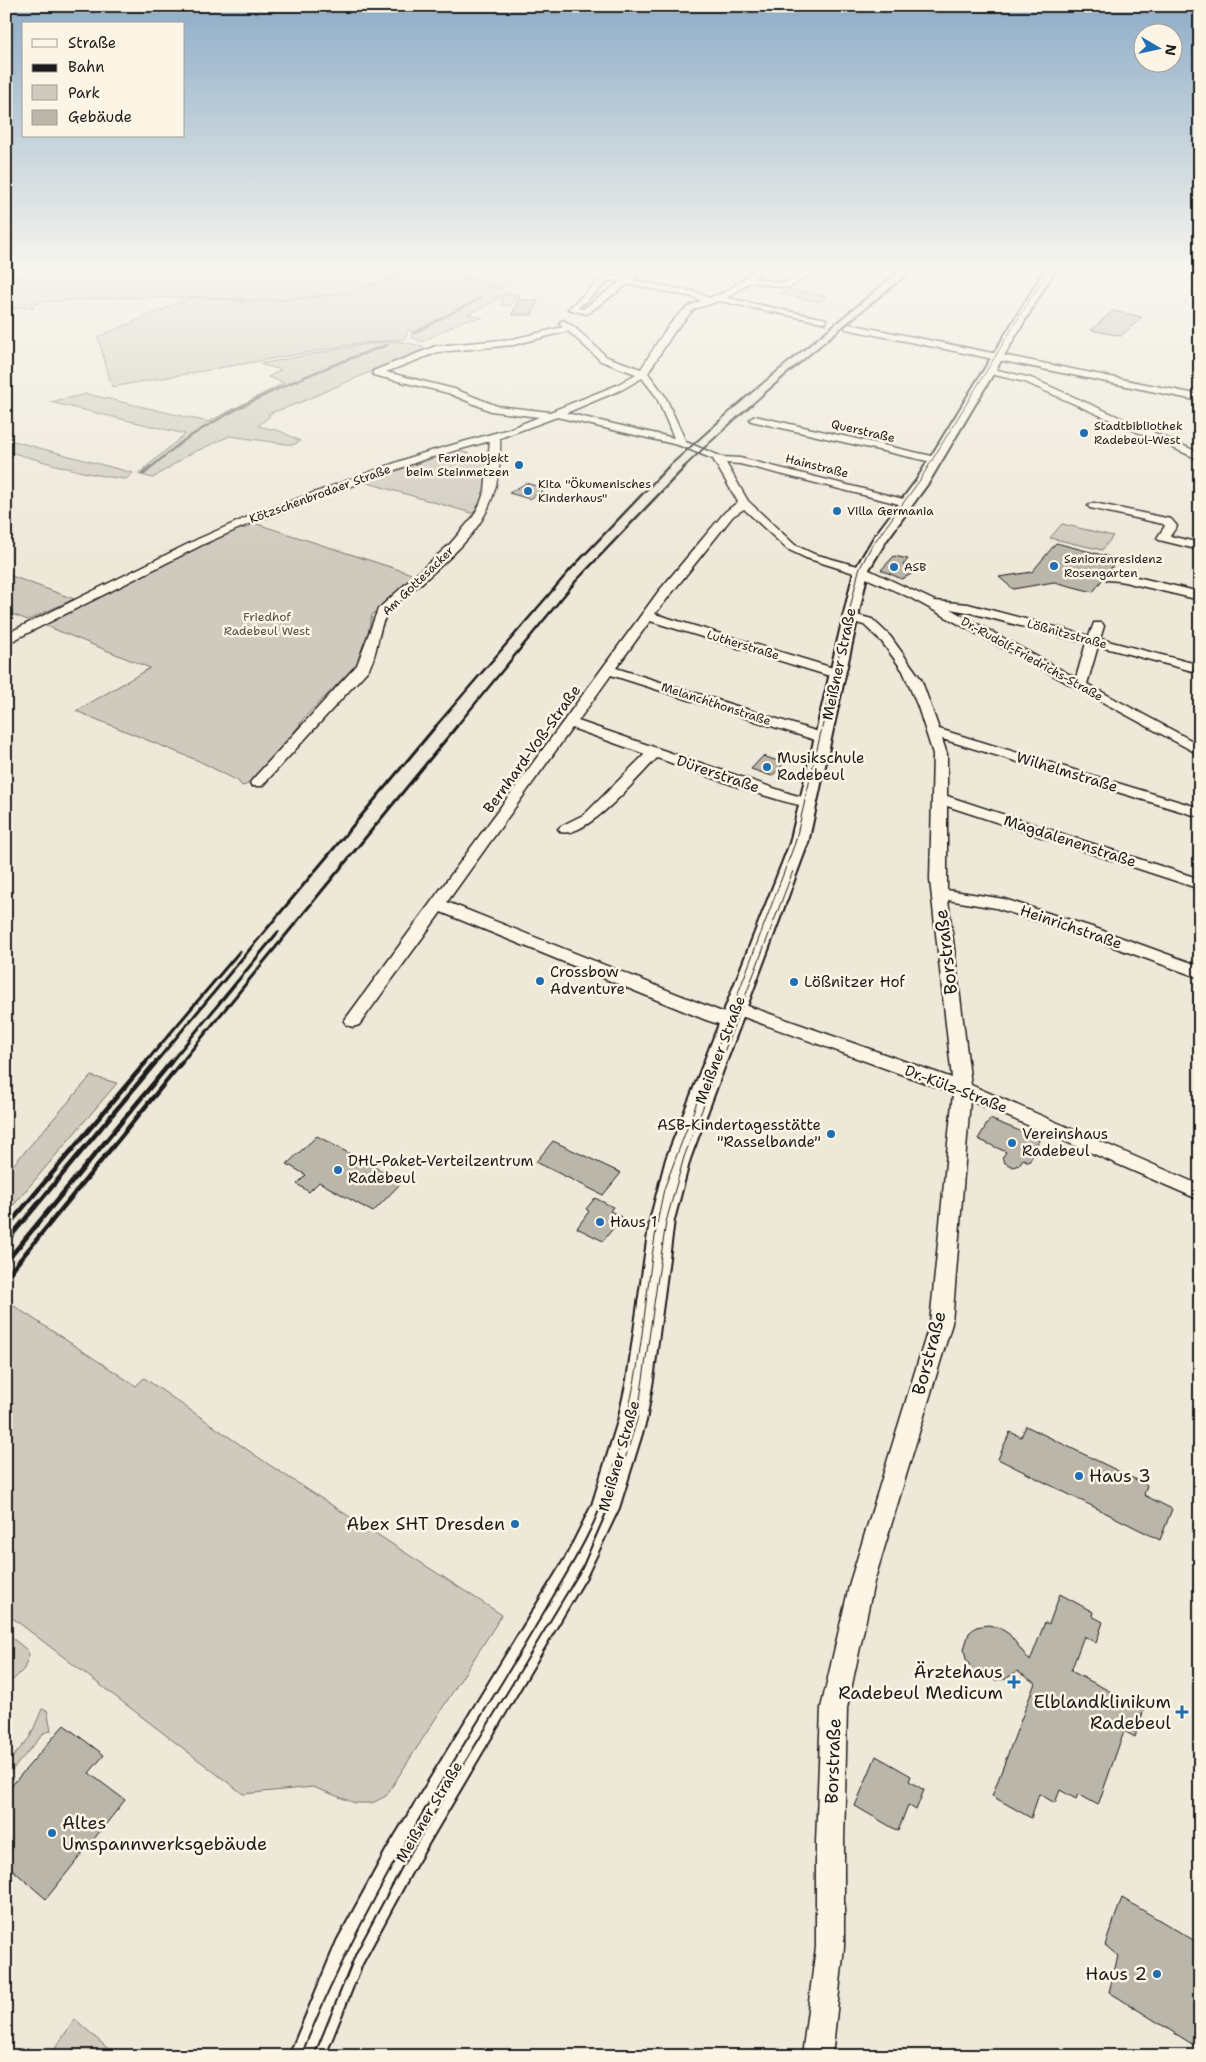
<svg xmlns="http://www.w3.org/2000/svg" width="1206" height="2062" font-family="'Shantell Sans',sans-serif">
<rect width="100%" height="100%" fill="#eee8d9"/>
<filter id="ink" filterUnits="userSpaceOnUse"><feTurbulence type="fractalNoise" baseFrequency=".02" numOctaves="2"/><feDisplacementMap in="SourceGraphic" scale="10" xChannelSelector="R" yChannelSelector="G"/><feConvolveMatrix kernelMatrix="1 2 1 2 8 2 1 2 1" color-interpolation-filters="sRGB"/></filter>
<g filter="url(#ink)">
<g fill="#cfcabd" stroke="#76736c">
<path d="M40,268h369c-47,27 -106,32 -159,32 -20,-1 -42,-4 -61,-3l54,4 -4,3 1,1 7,-4 32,1 1,-2 68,-6 49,-17 18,-9h18l77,25 -9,3 8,-2 12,2 -8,4 -3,6 -10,-1 4,-5 -11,-3 5,3 -30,14 15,4 -19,2 -42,22 -11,-5 2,-6 -5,-1 -3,9 -50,5 -243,43 -14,-50 92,-39 -66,-1 -82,5 -11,4 3,3 -13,-2 -15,3v-31l36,-10z"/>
<polygon points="437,268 525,268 501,289"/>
<polygon points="789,289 828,297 820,302 781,294"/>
<polygon points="396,341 423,346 421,347 428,349 363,375 299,403 268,414 270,416 258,426 280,431 300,441 293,445 230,436 188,455 153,478 138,474 185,434 50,402 87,394 208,422 284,383 268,377 281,370 260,364 361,345"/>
<path d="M6,439l127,34 -7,6c-43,-4 -79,-17 -120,-28z"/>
<polygon points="457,450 487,459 485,491 475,514 364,482"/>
<polygon points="254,523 415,575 372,615 362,659 304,718 295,731 252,783 242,786 238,781 199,761 76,711 150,668 44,625 203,545 209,544 211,540 237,529 247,528"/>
<polygon points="1062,524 1113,536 1102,550 1050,538"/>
<polygon points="6,574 74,599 28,620 6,612"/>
<polygon points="91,1076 117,1083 6,1214 6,1173"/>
<polygon points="14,1306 136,1386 144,1378 268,1464 502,1615 386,1796 372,1803 355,1803 313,1787 243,1794 6,1613 6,1315"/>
<polygon points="6,1633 27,1650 29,1655 24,1669 13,1680 6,1675"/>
<polygon points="42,1709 47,1710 51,1731 45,1732 6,1777 6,1765 30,1737"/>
<polygon points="75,2019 116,2056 50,2056"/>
</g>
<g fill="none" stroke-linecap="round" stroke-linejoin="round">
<g stroke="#6f6c67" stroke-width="2.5">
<polyline points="414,333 480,298"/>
<path d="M150,468c13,-10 25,-22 39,-31 60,-39 130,-68 198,-92"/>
</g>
<polyline stroke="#6f6c67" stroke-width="4" points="143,474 151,467"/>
</g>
<g fill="#bab6aa" stroke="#1c1c1c">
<polygon points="518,300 538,300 532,315 512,315"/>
<polygon points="1113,311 1142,317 1121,336 1091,330"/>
<polygon points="526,483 546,489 530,499 509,493"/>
<polygon points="1056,543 1118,559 1093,592 1054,582 1013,589 999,577 1032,572"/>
<polygon points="894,556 908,559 903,565 917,571 902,579 881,570"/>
<polygon points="763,756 784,763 772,776 751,769"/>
<polygon points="990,1119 1040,1139 1035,1147 1037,1148 1029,1162 1023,1159 1019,1165 1013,1167 1005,1163 1002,1158 1006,1152 978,1139"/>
<polygon points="317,1136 402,1182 373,1212 319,1182 309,1192 297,1184 306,1175 287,1164"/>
<polygon points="553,1141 621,1173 603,1195 536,1162"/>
<polygon points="595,1198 613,1207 610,1211 622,1217 603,1241 577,1228 587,1214 589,1211 586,1209"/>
<polygon points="1026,1426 1147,1485 1144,1495 1172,1509 1160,1540 998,1459 1010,1432 1021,1437"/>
<polygon points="1060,1594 1093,1612 1092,1616 1103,1622 1096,1643 1084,1636 1071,1671 1144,1709 1135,1737 1124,1731 1098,1805 1078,1794 1076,1799 1060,1790 1055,1803 1039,1794 1031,1818 992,1796 1035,1683 1017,1671 1006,1679 996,1680 986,1678 976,1672 970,1666 966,1659 964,1649 969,1633 976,1627 988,1625 998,1627 1009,1634 1030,1661 1045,1622 1049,1624"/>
<polygon points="64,1725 104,1755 89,1773 125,1800 46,1899 6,1864 6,1792"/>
<polygon points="876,1756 911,1776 909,1781 924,1790 916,1810 908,1805 898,1831 855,1806"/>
<polygon points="1122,1898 1200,1944 1200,2049 1109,1992 1118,1956 1105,1945"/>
</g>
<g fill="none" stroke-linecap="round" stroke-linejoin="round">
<defs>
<g id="minor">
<path d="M636,268h9l-12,12 63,12 13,6c17,-5 33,-16 45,-30h8l-7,10 30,5 25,-15h10l-31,20 -39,-6 -23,16 99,21v4l-107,-22 -25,8 -20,23 -26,41 17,23 21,46 36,15 18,1 171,43 2,2 -6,3 -167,-42 -14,-1 22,38 47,44 19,9 51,14 70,33 33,3 121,32 5,-13h8l2,3 -4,13 100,26v8l-102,-27 -11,38 113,61v10l-291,-158 -52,-23 -51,-16 -19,-9 -43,-40 -11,7 -78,98 188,57 2,3 -2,3h-10l-183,-56 -34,47 212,67 2,3 -2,3h-10l-207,-66 -33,46 213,73 23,6 2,3 -2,3c-18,5 -132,-40 -157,-48 -18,18 -70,81 -96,74l-3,-3 3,-3 24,-12 60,-60 -73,-26 -125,174 290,116 3,4 -3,4 -6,2 -25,-8 -265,-108 -82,113 -6,2 -6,-2 -3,-4 3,-4 311,-425 67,-80 13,-10 -25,-43 -35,-14 -121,-28 -57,21c2,71 -24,97 -75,142 -12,10 -26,20 -37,33 -11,14 -9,40 -20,57l-106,116h-10l-2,-3 2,-3 105,-115 21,-56 72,-65 23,-27 7,-13 5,-14 5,-49 -65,18 -169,62 -50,22 -196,99 -4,1v-9l192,-95 50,-22 169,-62 92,-26 30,-12 -48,-6 -43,-18 -75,-18v-4l63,-25 77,-7 50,-12 -4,-4 4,-3 10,6 34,31 34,12c16,-24 31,-59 60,-68l-8,-4 -65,-13 -41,30 -19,-5 37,-34 20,3zM610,280l10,2 -37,27 -5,-1zM568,331l33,30 35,13 -19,11 -67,27 -53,-6 -43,-17 -68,-17 52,-20 75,-7zM642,378l14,18 18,42 -108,-25 57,-24zM950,609l17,3 119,31 -10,35z"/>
<polygon points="1195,268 1200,268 1200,270 1196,270"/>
<polygon points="849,324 1200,395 1200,401 846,329 845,327"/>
<polygon points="989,368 1031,378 1200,453 1200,460 1025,382 986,373 984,371"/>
<polygon points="755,416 936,457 941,460 936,463 751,421 750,419"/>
<polygon points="1094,503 1171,519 1177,526 1170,536 1200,543 1200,550 1159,540 1157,538 1165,526 1163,524 1090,508 1088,506 1090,504"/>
<polygon points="1111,573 1120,573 1200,592 1200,600 1120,581 1107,580 1105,577"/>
<polygon points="849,613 872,619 890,636 921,679 939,729 1200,808 1200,817 942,739 947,754 947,796 1200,879 1200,889 947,806 947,890 1004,899 1095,928 1200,966 1200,978 1083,936 996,908 948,900 971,1085 1200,1185 1200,1200 970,1100 952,1323 874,1582 847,1708 844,1843 844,1947 832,2056 802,2056 816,1947 816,1843 821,1708 850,1582 930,1323 953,1093 730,1012 727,1008 730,1004 736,1002 742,1004 952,1078 930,880 933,754 918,707 903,671 882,642 864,625 845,620 843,617"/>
</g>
<polygon id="major" points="1046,268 1056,268 929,482 886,541 868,571 808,843 690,1159 674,1220 653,1380 646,1421 619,1508 586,1577 411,1873 362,1964 325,2056 289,2056 337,1941 387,1849 566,1557 592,1505 618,1421 627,1380 650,1220 666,1159 790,843 854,571 874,537 916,481"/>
</defs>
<use href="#minor" stroke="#1c1c1c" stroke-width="3"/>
<use href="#major" stroke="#1c1c1c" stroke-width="4"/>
<use href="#minor" fill="#fcf5e5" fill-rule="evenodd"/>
<use href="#major" fill="#fcf5e5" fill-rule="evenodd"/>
<g stroke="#1c1c1c" stroke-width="1">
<path d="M604,1498c15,-44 26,-89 34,-136 9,-58 13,-116 26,-173l131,-346 64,-273 12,-23 49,-67 129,-212"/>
<polyline points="613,1498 637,1420 666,1222 684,1157 793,871"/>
</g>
<g stroke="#1c1c1c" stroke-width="2">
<path d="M301,2056c50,-126 116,-236 187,-351 24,-39 47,-77 70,-117 17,-29 35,-59 46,-91"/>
<polyline points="314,2056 356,1953 402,1867 582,1568 613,1497"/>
</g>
<g stroke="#1c1c1c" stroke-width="2">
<polyline points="667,468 747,396 902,268"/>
<path d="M683,468c74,-71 153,-136 233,-200"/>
</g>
<g stroke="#1c1c1c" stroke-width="2.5">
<polyline points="435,727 570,570 668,467"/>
<polyline points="456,727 576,581 685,467"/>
</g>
<g stroke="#1c1c1c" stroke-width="3">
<polyline points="145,1063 240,951"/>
<polyline points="155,1063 436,726"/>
<polyline points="170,1063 278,932"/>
<polyline points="181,1063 457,726"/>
</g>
<g stroke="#1c1c1c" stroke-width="4.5">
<polyline points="6,1228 146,1062"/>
<polyline points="6,1242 156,1062"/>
<polyline points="6,1262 171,1062"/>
<polyline points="6,1277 182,1062"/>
</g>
</g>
</g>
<linearGradient id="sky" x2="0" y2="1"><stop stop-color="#8eadc8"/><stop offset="0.48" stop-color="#f7f5ee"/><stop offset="1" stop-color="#f7f5ee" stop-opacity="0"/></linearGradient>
<rect width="1206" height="557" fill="url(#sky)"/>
<g fill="#1f6fb2" stroke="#fcf5e5" stroke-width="2">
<circle cx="1084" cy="433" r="5"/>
<circle cx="519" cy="465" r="5"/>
<circle cx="528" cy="491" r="5"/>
<circle cx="837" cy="511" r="5"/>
<circle cx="1054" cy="566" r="5"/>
<circle cx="894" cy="567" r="5"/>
<circle cx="767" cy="767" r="5"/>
<circle cx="540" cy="981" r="5"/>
<circle cx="794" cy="982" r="5"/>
<circle cx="831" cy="1134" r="5"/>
<circle cx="1012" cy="1143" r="5"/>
<circle cx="338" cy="1170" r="5"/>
<circle cx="600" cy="1222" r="5"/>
<circle cx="1079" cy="1476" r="5"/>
<circle cx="515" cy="1524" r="5"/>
<path d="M1011.5 1674.5h5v5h5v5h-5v5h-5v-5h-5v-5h5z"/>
<path d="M1179.5 1704.5h5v5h5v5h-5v5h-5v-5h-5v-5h5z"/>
<circle cx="52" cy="1833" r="5"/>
<circle cx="1157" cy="1974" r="5"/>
</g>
<g text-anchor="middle" stroke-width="5" stroke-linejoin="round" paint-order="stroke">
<g font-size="12" fill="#1c1c1c" stroke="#fcf5e5" text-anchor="start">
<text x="1094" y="430">Stadtbibliothek<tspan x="1094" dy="14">Radebeul-West</tspan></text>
<text x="509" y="462" text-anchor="end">Ferienobjekt<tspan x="509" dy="14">beim Steinmetzen</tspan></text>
<text x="538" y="488">Kita "Ökumenisches<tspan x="538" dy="14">Kinderhaus"</tspan></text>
<text x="847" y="515">Villa Germania</text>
<text x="1064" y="563">Seniorenresidenz<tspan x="1064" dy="14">Rosengarten</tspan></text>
<text x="904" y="571">ASB</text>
</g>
<g font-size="12" fill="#1c1c1c" stroke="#fcf5e5">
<text transform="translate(863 431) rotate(13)" y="4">Querstraße</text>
<text transform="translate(817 466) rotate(14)" y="4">Hainstraße</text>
<text transform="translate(320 494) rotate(-20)" y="4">Kötzschenbrodaer Straße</text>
<text transform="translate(418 581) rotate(-44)" y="4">Am Gottesacker</text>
<text transform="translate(1067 634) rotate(15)" y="4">Lößnitzstraße</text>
<text transform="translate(743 645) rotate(17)" y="4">Lutherstraße</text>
<text transform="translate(1032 659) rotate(29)" y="4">Dr.-Rudolf-Friedrichs-Straße</text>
<text transform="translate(716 704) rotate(18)" y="4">Melanchthonstraße</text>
</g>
<g font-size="12" fill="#52504c" stroke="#fcf5e5">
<text x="267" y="621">Friedhof<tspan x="267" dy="14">Radebeul West</tspan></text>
</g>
<g font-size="15" fill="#1c1c1c" stroke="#fcf5e5">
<text transform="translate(839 664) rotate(-78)" y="5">Meißner Straße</text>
<text transform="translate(532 749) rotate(-54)" y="5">Bernhard-Voß-Straße</text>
<text transform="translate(1067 772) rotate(17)" y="5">Wilhelmstraße</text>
<text transform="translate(718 774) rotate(19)" y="5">Dürerstraße</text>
<text transform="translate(1070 841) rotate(18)" y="5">Magdalenenstraße</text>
<text transform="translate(1071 927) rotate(19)" y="5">Heinrichstraße</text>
<text transform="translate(720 1050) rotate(-69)" y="5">Meißner Straße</text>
<text transform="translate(956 1089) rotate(21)" y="5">Dr.-Külz-Straße</text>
<text transform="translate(619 1456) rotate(-74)" y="5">Meißner Straße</text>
<text transform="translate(429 1812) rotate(-59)" y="5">Meißner Straße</text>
</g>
<g font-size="15" fill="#1c1c1c" stroke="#fcf5e5" text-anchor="start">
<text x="777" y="763">Musikschule<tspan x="777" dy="17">Radebeul</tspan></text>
<text x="550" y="977">Crossbow<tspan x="550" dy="17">Adventure</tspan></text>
<text x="804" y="987">Lößnitzer Hof</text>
<text x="821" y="1130" text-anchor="end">ASB-Kindertagesstätte<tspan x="821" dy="17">"Rasselbande"</tspan></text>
<text x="1022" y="1139">Vereinshaus<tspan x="1022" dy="17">Radebeul</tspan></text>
<text x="348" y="1166">DHL-Paket-Verteilzentrum<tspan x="348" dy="17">Radebeul</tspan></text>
<text x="610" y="1227">Haus 1</text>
</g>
<g font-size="18" fill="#1c1c1c" stroke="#fcf5e5">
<text transform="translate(946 952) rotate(-97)" y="6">Borstraße</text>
<text transform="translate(929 1353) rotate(-75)" y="6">Borstraße</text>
<text transform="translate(833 1761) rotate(-88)" y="6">Borstraße</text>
</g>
<g font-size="18" fill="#1c1c1c" stroke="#fcf5e5" text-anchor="end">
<text x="1089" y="1482" text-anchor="start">Haus 3</text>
<text x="505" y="1530">Abex SHT Dresden</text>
<text x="1003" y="1678">Ärztehaus<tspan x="1003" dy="21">Radebeul Medicum</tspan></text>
<text x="1171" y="1708">Elblandklinikum<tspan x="1171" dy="21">Radebeul</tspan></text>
<text x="62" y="1829" text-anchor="start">Altes<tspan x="62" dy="21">Umspannwerksgebäude</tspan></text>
<text x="1147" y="1980">Haus 2</text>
</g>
</g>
<rect width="1206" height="2062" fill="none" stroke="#fcf5e5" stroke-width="25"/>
<rect x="12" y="12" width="1181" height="2037" fill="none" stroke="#1c1c1c" stroke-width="2" filter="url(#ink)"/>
<rect x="22" y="22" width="162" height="115" fill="#fcf5e5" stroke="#a29e95"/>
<rect x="32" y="39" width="25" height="8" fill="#fcf5e5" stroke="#a29e95"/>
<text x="68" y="48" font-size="15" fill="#1c1c1c">Straße</text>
<rect x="32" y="64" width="25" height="8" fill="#1c1c1c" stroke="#a29e95"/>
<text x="68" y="72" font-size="15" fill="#1c1c1c">Bahn</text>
<rect x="32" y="85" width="25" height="15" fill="#cfcabd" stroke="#a29e95"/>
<text x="68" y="98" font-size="15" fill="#1c1c1c">Park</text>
<rect x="32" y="110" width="25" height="15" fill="#bab6aa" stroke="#a29e95"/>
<text x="68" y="122" font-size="15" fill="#1c1c1c">Gebäude</text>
<g transform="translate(1158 48) rotate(99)"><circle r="24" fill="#fcf5e5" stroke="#a29e95"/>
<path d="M0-4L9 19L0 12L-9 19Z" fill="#1f6fb2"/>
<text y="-8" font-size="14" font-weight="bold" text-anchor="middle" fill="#1c1c1c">N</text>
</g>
</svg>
